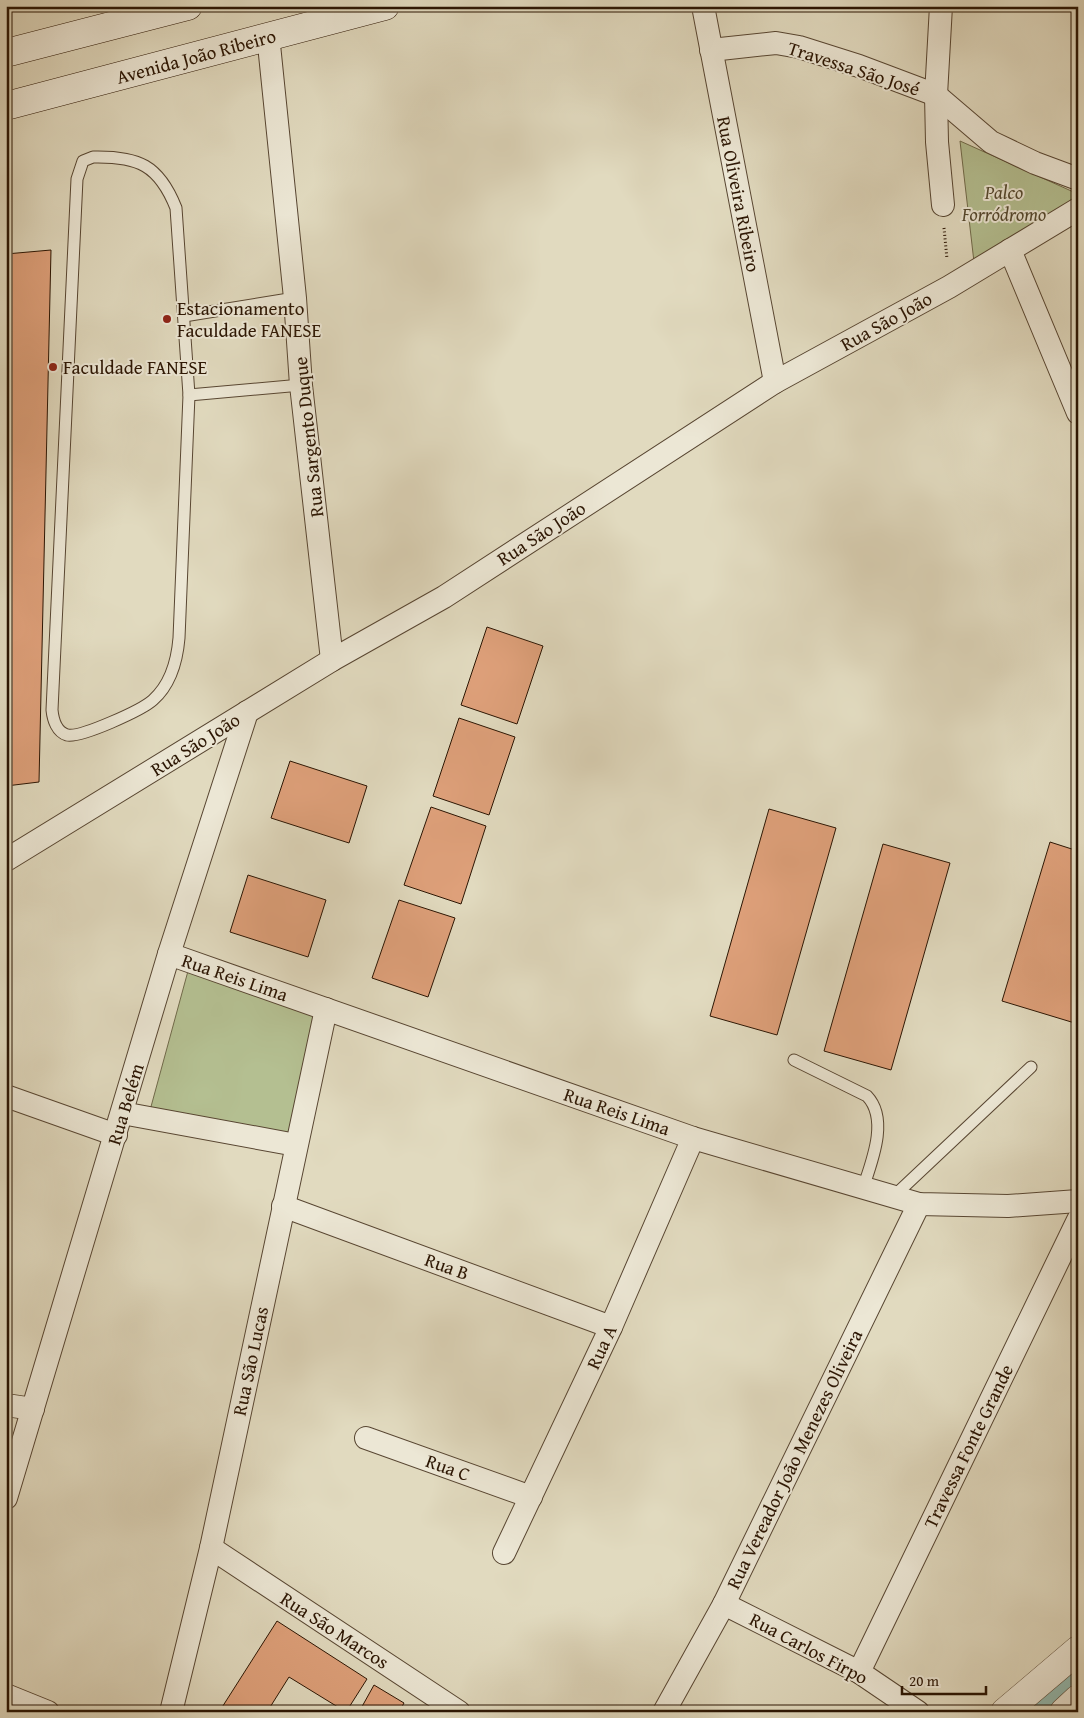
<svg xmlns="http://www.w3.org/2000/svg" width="1084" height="1718" font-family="'Gentium Book Plus',serif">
<rect width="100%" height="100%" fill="#e1dabf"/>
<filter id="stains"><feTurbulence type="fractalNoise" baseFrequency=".004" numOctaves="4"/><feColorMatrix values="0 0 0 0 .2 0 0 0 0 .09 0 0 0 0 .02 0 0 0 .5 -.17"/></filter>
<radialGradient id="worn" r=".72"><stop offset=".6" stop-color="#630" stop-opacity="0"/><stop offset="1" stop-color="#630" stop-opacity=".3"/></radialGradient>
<g fill="#b4bf91" stroke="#706a4a">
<polygon points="960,141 1078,194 1078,196 1003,252 974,262"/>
<polygon points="188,971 324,1012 287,1151 149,1114"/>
</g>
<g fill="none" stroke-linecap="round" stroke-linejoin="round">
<polyline stroke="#94bbb1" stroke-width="29" points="1042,1712 1078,1680"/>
</g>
<g fill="#dea07a" stroke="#2b1503">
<polygon points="51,250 39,782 6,786 6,254"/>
<polygon points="487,627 543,646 517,724 461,705"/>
<polygon points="459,718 515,737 489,815 433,796"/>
<polygon points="290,761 367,786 349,843 271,818"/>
<polygon points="431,807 486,826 461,904 404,885"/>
<polygon points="769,809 836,828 777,1035 710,1016"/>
<polygon points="1050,842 1078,851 1078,1024 1002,1001"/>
<polygon points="883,844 950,863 891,1070 824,1051"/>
<polygon points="248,875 326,900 308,957 230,932"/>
<polygon points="399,900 455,918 428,997 372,978"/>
<polygon points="277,1621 367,1679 346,1712 289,1677 267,1712 219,1712"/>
<polygon points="374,1685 404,1703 399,1712 359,1712"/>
</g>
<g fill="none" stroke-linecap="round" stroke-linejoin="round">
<defs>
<g id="service">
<path d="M93,157c45,-1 66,8 83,51l13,187 -10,243c-2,24 -8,46 -26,62 -11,10 -72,38 -86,35 -10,-3 -14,-15 -15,-25l25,-531 6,-18z"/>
<polyline points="184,316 295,298"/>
<polyline points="189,395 301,385"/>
<path d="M794,1060l73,36c22,23 5,65 -4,92"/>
<polyline points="893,1197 1031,1067"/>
</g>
<g id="minor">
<polyline points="703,6 775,382"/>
<polyline points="941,6 936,95 937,142 943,205"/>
<polyline points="268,35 295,298 301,385 332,660"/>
<polyline points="711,50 776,43 799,47 859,66 936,95 991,142 1035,163 1078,179"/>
<polyline points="1010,250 1078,413"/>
<polyline points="6,860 332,660 444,597 775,382 949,287 1078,209"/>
<polyline points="169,954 693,1138 919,1204 1008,1206 1078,1201"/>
<polyline points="6,1096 116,1135"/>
<polyline points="122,1113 296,1145"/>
<polyline points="283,1206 611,1327"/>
<polyline points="6,1405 33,1409"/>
<polyline points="366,1438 531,1497"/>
<polyline points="6,1498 169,954 247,712"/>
<polyline points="211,1548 459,1712"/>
<polyline points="504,1553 611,1327 693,1138"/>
<polyline points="724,1604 859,1672 918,1712"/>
<polyline points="859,1672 1078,1220"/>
<polyline points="6,1695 48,1712"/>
<polyline points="171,1712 211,1548 326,1009"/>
<polyline points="664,1712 724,1604 919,1204"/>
</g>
<g id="tertiary">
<polyline points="1005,1712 1078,1650"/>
<polyline points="1064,1712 1078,1699"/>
</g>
<g id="secondary">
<polyline points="6,53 188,6"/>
<polyline points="6,106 385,6"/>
</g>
</defs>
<use href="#service" stroke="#584632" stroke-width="13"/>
<use href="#minor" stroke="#584632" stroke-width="24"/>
<use href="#tertiary" stroke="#584632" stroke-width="29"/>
<use href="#secondary" stroke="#2b1503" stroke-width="29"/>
<polyline stroke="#2b1503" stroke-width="3" stroke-dasharray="1 2.5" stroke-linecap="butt" points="944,228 947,259"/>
<use href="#service" stroke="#ece7d5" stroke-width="11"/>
<use href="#minor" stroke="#ece7d5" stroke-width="22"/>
<use href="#tertiary" stroke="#ece7d5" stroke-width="28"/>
<use href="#secondary" stroke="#ece7d5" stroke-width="28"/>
</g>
<g fill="#8f2418" stroke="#ece7d5" stroke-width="2">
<circle cx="167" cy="319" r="5"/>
<circle cx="53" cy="367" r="5"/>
</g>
<g text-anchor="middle" stroke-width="4" stroke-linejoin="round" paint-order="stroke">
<g font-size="19" fill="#2b1503" stroke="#ece7d5">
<text transform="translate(196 56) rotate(-15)" y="7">Avenida João Ribeiro</text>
<text transform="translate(854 68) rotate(18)" y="7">Travessa São José</text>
<text transform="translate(739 194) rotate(79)" y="7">Rua Oliveira Ribeiro</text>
<text transform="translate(886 321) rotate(-29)" y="7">Rua São João</text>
<text transform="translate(308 437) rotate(-96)" y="7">Rua Sargento Duque</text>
<text transform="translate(541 533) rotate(-33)" y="7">Rua São João</text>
<text transform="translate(195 744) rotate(-32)" y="7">Rua São João</text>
<text transform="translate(235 977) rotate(19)" y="7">Rua Reis Lima</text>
<text transform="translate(125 1104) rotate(-73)" y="7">Rua Belém</text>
<text transform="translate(617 1111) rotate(19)" y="7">Rua Reis Lima</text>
<text transform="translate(447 1266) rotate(20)" y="7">Rua B</text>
<text transform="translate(601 1347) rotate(-65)" y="7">Rua A</text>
<text transform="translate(250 1361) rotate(-78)" y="7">Rua São Lucas</text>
<text transform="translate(968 1446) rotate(-64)" y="7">Travessa Fonte Grande</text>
<text transform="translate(794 1459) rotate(-64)" y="7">Rua Vereador João Menezes Oliveira</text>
<text transform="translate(448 1467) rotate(20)" y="7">Rua C</text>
<text transform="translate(335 1630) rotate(33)" y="7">Rua São Marcos</text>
<text transform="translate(809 1648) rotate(28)" y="7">Rua Carlos Firpo</text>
</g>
<g font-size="19" font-style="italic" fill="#54482e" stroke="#ece7d5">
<text x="1004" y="199">Palco<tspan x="1004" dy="22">Forródromo</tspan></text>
</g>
<g font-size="19" fill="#2b1503" stroke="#ece7d5" text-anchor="start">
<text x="177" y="315">Estacionamento<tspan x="177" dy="22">Faculdade FANESE</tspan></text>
<text x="63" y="374">Faculdade FANESE</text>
</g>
</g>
<rect width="1084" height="1718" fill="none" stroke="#e1dabf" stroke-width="25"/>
<rect x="8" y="8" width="1069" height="1703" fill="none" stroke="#2b1503" stroke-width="2.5"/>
<rect x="12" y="12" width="1059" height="1693" fill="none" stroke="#2b1503"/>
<path d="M902 1686v8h84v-8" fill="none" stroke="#2b1503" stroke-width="2.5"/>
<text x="909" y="1686" font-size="15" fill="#2b1503" stroke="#ece7d5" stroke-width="4" paint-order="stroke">20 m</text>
<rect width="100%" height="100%" filter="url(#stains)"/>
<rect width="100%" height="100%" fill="url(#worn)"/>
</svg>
